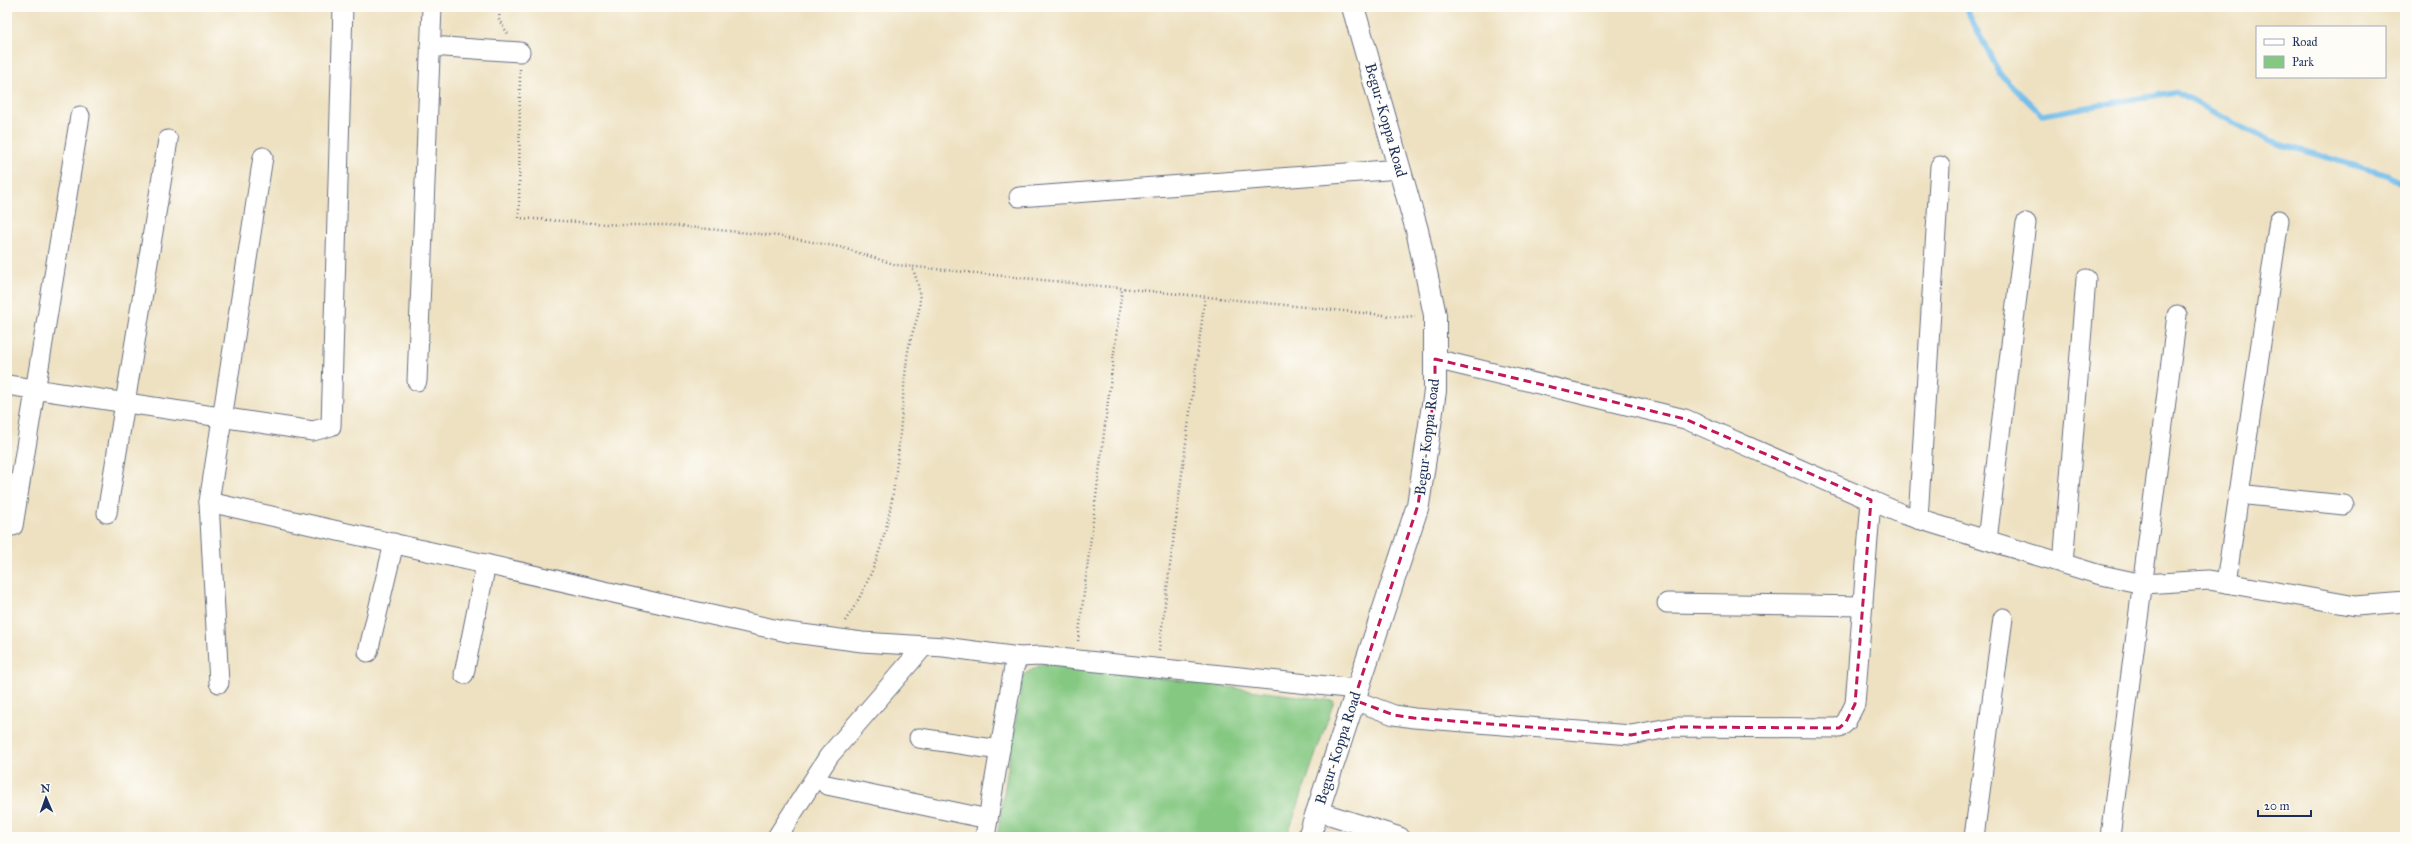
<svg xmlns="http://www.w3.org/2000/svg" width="2412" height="844" font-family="'IM FELL Great Primer',serif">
<rect width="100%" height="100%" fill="#fdfcf7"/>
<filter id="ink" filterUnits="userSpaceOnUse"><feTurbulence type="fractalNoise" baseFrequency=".025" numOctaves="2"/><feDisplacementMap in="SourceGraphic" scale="8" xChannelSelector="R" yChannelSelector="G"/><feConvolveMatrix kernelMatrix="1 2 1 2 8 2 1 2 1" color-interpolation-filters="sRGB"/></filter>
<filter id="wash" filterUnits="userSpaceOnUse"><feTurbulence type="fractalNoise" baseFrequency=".012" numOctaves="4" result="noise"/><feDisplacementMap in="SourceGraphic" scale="16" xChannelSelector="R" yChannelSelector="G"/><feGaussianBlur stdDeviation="0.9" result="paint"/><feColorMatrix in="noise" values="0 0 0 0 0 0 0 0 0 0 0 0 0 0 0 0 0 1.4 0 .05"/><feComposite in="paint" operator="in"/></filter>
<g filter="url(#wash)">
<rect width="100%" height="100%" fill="#eee1c1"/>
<polygon fill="#84c881" stroke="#507c70" points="1044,663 1334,701 1287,837 997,837 1023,675"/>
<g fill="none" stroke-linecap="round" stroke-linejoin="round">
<polyline stroke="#72bdeb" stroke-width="5.5" points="1965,7 2000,74 2042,115 2175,92 2269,141 2387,175 2405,185"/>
</g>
</g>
<g filter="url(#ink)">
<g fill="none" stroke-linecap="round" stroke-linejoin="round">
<defs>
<g id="minor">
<polyline points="430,46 520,52"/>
<polyline points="1019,197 1400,169"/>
<polyline points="1435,359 1685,419 1902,514 2097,574 2143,584 2209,580 2356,606 2405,602"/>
<polyline points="417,381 432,7"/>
<polyline points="7,385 313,431 331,426 343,7"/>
<polyline points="2238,494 2344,505"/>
<polyline points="209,502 787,632 862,642 944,647 1019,657 1040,656 1356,689"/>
<polyline points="107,513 168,140"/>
<polyline points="1918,519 1940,166"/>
<polyline points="13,526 80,116"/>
<polyline points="1987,540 2026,223"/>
<polyline points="2063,564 2086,279"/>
<polyline points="2226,583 2279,220"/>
<polyline points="1667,603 1863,606"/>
<polyline points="368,652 394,543"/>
<polyline points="464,674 486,564"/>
<polyline points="219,683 209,502 263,157"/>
<polyline points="1354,700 1394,715 1414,718 1631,735 1674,727 1839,728 1846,722 1855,704 1871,500"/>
<polyline points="919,738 1000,750"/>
<polyline points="827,785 988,819"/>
<polyline points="1317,811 1400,837"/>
<polyline points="777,837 829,756 924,646"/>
<polyline points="985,837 1014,667 1019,657"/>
<polyline points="1974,837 2003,618"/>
<polyline points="2110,837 2177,315"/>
</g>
<polyline id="secondary" points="1309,837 1418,505 1435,391 1435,315 1417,230 1353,7"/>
</defs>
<use href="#minor" stroke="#656d81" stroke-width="21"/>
<use href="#secondary" stroke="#656d81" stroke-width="24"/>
<g stroke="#656d81" stroke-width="2.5" stroke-dasharray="1 3" stroke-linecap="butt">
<polyline points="500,7 499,20 508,34"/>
<polyline points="520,69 519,218 622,225 668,225 779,236 840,247 897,265 1402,317 1415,316"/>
<path d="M845,621c56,-82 51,-170 62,-263 5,-40 23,-47 5,-91"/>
<polyline points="1078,641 1122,289"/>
<polyline points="1159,650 1205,297"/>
</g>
<use href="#minor" stroke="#fff" stroke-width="19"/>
<use href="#secondary" stroke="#fff" stroke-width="22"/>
</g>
</g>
<path fill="none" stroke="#c2185b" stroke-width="3" stroke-dasharray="8 5" stroke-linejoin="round" d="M1435,359l250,60 186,81 -16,204 -9,18 -7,6 -165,-1 -43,8 -217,-17 -20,-3 -40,-15 64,-195 17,-114z"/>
<g text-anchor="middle" stroke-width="3.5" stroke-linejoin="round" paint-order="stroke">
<g font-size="15" fill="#1b2f5e" stroke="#fdfcf7">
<text transform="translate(1386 120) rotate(74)" y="5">Begur-Koppa Road</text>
<text transform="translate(1427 437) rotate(-83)" y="5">Begur-Koppa Road</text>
<text transform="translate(1338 748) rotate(-72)" y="5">Begur-Koppa Road</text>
</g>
</g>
<rect width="2412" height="844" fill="none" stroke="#fdfcf7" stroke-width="24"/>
<rect x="2256" y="26" width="130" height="52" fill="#fdfcf7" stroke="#a3aaba"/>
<rect x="2264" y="39" width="20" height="6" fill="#ffffff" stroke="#a3aaba"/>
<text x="2292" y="46" font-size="12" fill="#1b2f5e">Road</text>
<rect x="2264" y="56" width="20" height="12" fill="#84c881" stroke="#a3aaba"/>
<text x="2292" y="66" font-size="12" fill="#1b2f5e">Park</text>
<g transform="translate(46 798) rotate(358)" stroke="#fdfcf7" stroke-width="3" paint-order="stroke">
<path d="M0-3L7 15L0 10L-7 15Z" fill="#1b2f5e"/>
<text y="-6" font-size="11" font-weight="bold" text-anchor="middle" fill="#1b2f5e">N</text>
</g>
<path d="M2258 810v6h53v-6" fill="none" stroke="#1b2f5e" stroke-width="2"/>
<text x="2264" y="810" font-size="12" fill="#1b2f5e" stroke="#fdfcf7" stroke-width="3" paint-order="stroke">20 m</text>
</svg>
